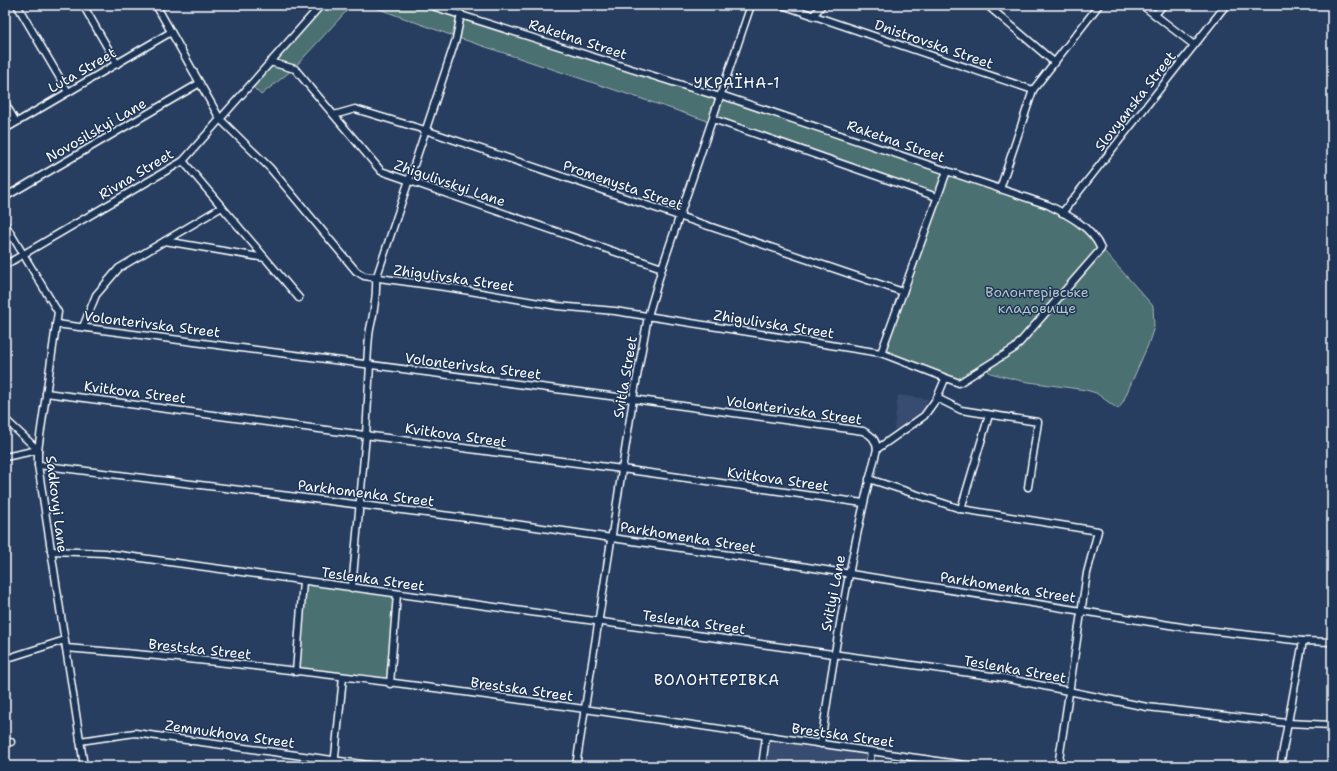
<svg xmlns="http://www.w3.org/2000/svg" width="1337" height="771" font-family="'Shantell Sans',sans-serif">
<rect width="100%" height="100%" fill="#273e61"/>
<filter id="ink" filterUnits="userSpaceOnUse"><feTurbulence type="fractalNoise" baseFrequency=".025" numOctaves="2"/><feDisplacementMap in="SourceGraphic" scale="8" xChannelSelector="R" yChannelSelector="G"/><feConvolveMatrix kernelMatrix="1 2 1 2 8 2 1 2 1" color-interpolation-filters="sRGB"/></filter>
<g filter="url(#ink)">
<g fill="#374c70">
<polygon points="898,395 928,399 922,412 899,429 894,429"/>
<polygon points="769,740 867,754 865,766 766,766"/>
</g>
<g fill="#4c6f71" stroke="#a6b7b8">
<polygon points="323,5 352,5 294,68 273,61"/>
<polygon points="368,5 423,5 722,97 1034,200 1080,224 1153,306 1154,327 1148,345 1122,404 1118,409 1096,393 1086,390 1022,381 990,373 985,367 963,381 881,353 938,196 713,116 711,122 456,37"/>
<polygon points="271,64 292,70 261,95 252,86"/>
<polygon points="304,583 396,595 389,682 298,671"/>
</g>
<g fill="none" stroke-linecap="round" stroke-linejoin="round">
<defs>
<g id="minor">
<polyline points="17,5 68,92"/>
<polyline points="83,5 117,64"/>
<path d="M156,5l64,114 50,49 86,103 8,5 88,12 105,18 58,5 266,42 78,30 56,-35 86,-99c-9,-22 -33,-34 -53,-44l-327,-110"/>
<polyline points="429,5 720,97"/>
<polyline points="782,5 1033,90"/>
<polyline points="987,5 1055,63"/>
<polyline points="1142,5 1194,45"/>
<polyline points="1155,15 1163,5"/>
<polyline points="813,16 822,5"/>
<polyline points="270,62 295,69 381,171 662,268"/>
<polyline points="5,103 16,122"/>
<polyline points="334,115 355,109 425,130 903,292"/>
<polyline points="713,119 937,197"/>
<polyline points="5,129 171,32"/>
<polyline points="183,161 299,298"/>
<polyline points="1000,189 1033,90 1099,5"/>
<polyline points="5,197 200,83"/>
<polyline points="1062,213 1226,5"/>
<polyline points="5,224 58,312 38,450 38,465 84,766"/>
<polyline points="165,241 265,258"/>
<polyline points="5,265 183,161 321,5"/>
<path d="M56,324l577,75 230,32c8,4 13,8 14,18 -25,97 -42,196 -56,295"/>
<polyline points="83,327 96,295 119,268 222,207"/>
<polyline points="881,353 947,171"/>
<path d="M367,364c1,-11 1,-24 3,-35 4,-17 7,-32 6,-50l80,-240 5,-25"/>
<polyline points="46,393 622,469 863,503"/>
<polyline points="937,398 961,410 1038,422 1028,487"/>
<polyline points="5,419 38,450"/>
<polyline points="877,449 924,416 937,398 945,379"/>
<polyline points="5,457 38,450"/>
<polyline points="38,465 515,524 757,559 1188,628 1303,641 1332,642"/>
<polyline points="869,479 961,509 1098,531 1087,573 1058,766"/>
<polyline points="961,509 989,415"/>
<polyline points="51,551 105,553 999,677 1147,707 1287,723 1332,725"/>
<polyline points="352,588 366,435 370,364"/>
<path d="M66,648c304,24 606,75 907,118"/>
<polyline points="5,659 65,640"/>
<polyline points="296,672 303,581"/>
<polyline points="390,684 397,594"/>
<polyline points="80,741 135,733 376,766"/>
<polyline points="5,743 11,742"/>
<polyline points="334,766 343,677"/>
<polyline points="576,766 633,399 648,316 662,268 751,5"/>
<polyline points="762,766 766,736"/>
<polyline points="869,766 871,751"/>
<polyline points="1280,766 1303,641"/>
</g>
</defs>
<use href="#minor" stroke="#fff" stroke-width="9"/>
<use href="#minor" stroke="#1d3557" stroke-width="6"/>
</g>
</g>
<g text-anchor="middle" stroke-width="3" stroke-linejoin="round" paint-order="stroke">
<g font-size="14" fill="#fff" stroke="#1d3557">
<text transform="translate(578 39) rotate(18)" y="5">Raketna Street</text>
<text transform="translate(934 44) rotate(19)" y="5">Dnistrovska Street</text>
<text transform="translate(82 70) rotate(-30)" y="5">Luta Street</text>
<text transform="translate(1135 101) rotate(-52)" y="5">Slovyanska Street</text>
<text transform="translate(96 130) rotate(-30)" y="5">Novosilskyi Lane</text>
<text transform="translate(896 141) rotate(19)" y="5">Raketna Street</text>
<text transform="translate(136 174) rotate(-31)" y="5">Rivna Street</text>
<text transform="translate(450 183) rotate(19)" y="5">Zhigulivskyi Lane</text>
<text transform="translate(623 185) rotate(19)" y="5">Promenysta Street</text>
<text transform="translate(454 278) rotate(8)" y="5">Zhigulivska Street</text>
<text transform="translate(152 324) rotate(7)" y="5">Volonterivska Street</text>
<text transform="translate(774 324) rotate(9)" y="5">Zhigulivska Street</text>
<text transform="translate(473 366) rotate(7)" y="5">Volonterivska Street</text>
<text transform="translate(625 377) rotate(-80)" y="5">Svitla Street</text>
<text transform="translate(135 392) rotate(7)" y="5">Kvitkova Street</text>
<text transform="translate(794 410) rotate(8)" y="5">Volonterivska Street</text>
<text transform="translate(456 435) rotate(8)" y="5">Kvitkova Street</text>
<text transform="translate(778 479) rotate(8)" y="5">Kvitkova Street</text>
<text transform="translate(366 493) rotate(7)" y="5">Parkhomenka Street</text>
<text transform="translate(57 504) rotate(83)" y="5">Sadkovyi Lane</text>
<text transform="translate(688 537) rotate(9)" y="5">Parkhomenka Street</text>
<text transform="translate(373 579) rotate(8)" y="5">Teslenka Street</text>
<text transform="translate(1008 587) rotate(9)" y="5">Parkhomenka Street</text>
<text transform="translate(833 593) rotate(-79)" y="5">Svitlyi Lane</text>
<text transform="translate(694 622) rotate(8)" y="5">Teslenka Street</text>
<text transform="translate(200 649) rotate(6)" y="5">Brestska Street</text>
<text transform="translate(1015 669) rotate(10)" y="5">Teslenka Street</text>
<text transform="translate(522 689) rotate(8)" y="5">Brestska Street</text>
<text transform="translate(230 734) rotate(8)" y="5">Zemnukhova Street</text>
<text transform="translate(843 735) rotate(8)" y="5">Brestska Street</text>
</g>
<g font-size="14" fill="#b7c5c6" stroke="#1d3557">
<text x="1037" y="297">Волонтерівське<tspan x="1037" dy="16">кладовище</tspan></text>
</g>
<g font-size="15" letter-spacing="1" fill="#fff" stroke="#1d3557">
<text x="737" y="88">УКРАЇНА-1</text>
<text x="717" y="685">ВОЛОНТЕРІВКА</text>
</g>
</g>
<rect width="1337" height="771" fill="none" stroke="#1d3557" stroke-width="20"/>
<rect x="10" y="10" width="1317" height="751" fill="none" stroke="#fff" stroke-width="1.5" filter="url(#ink)"/>
</svg>
